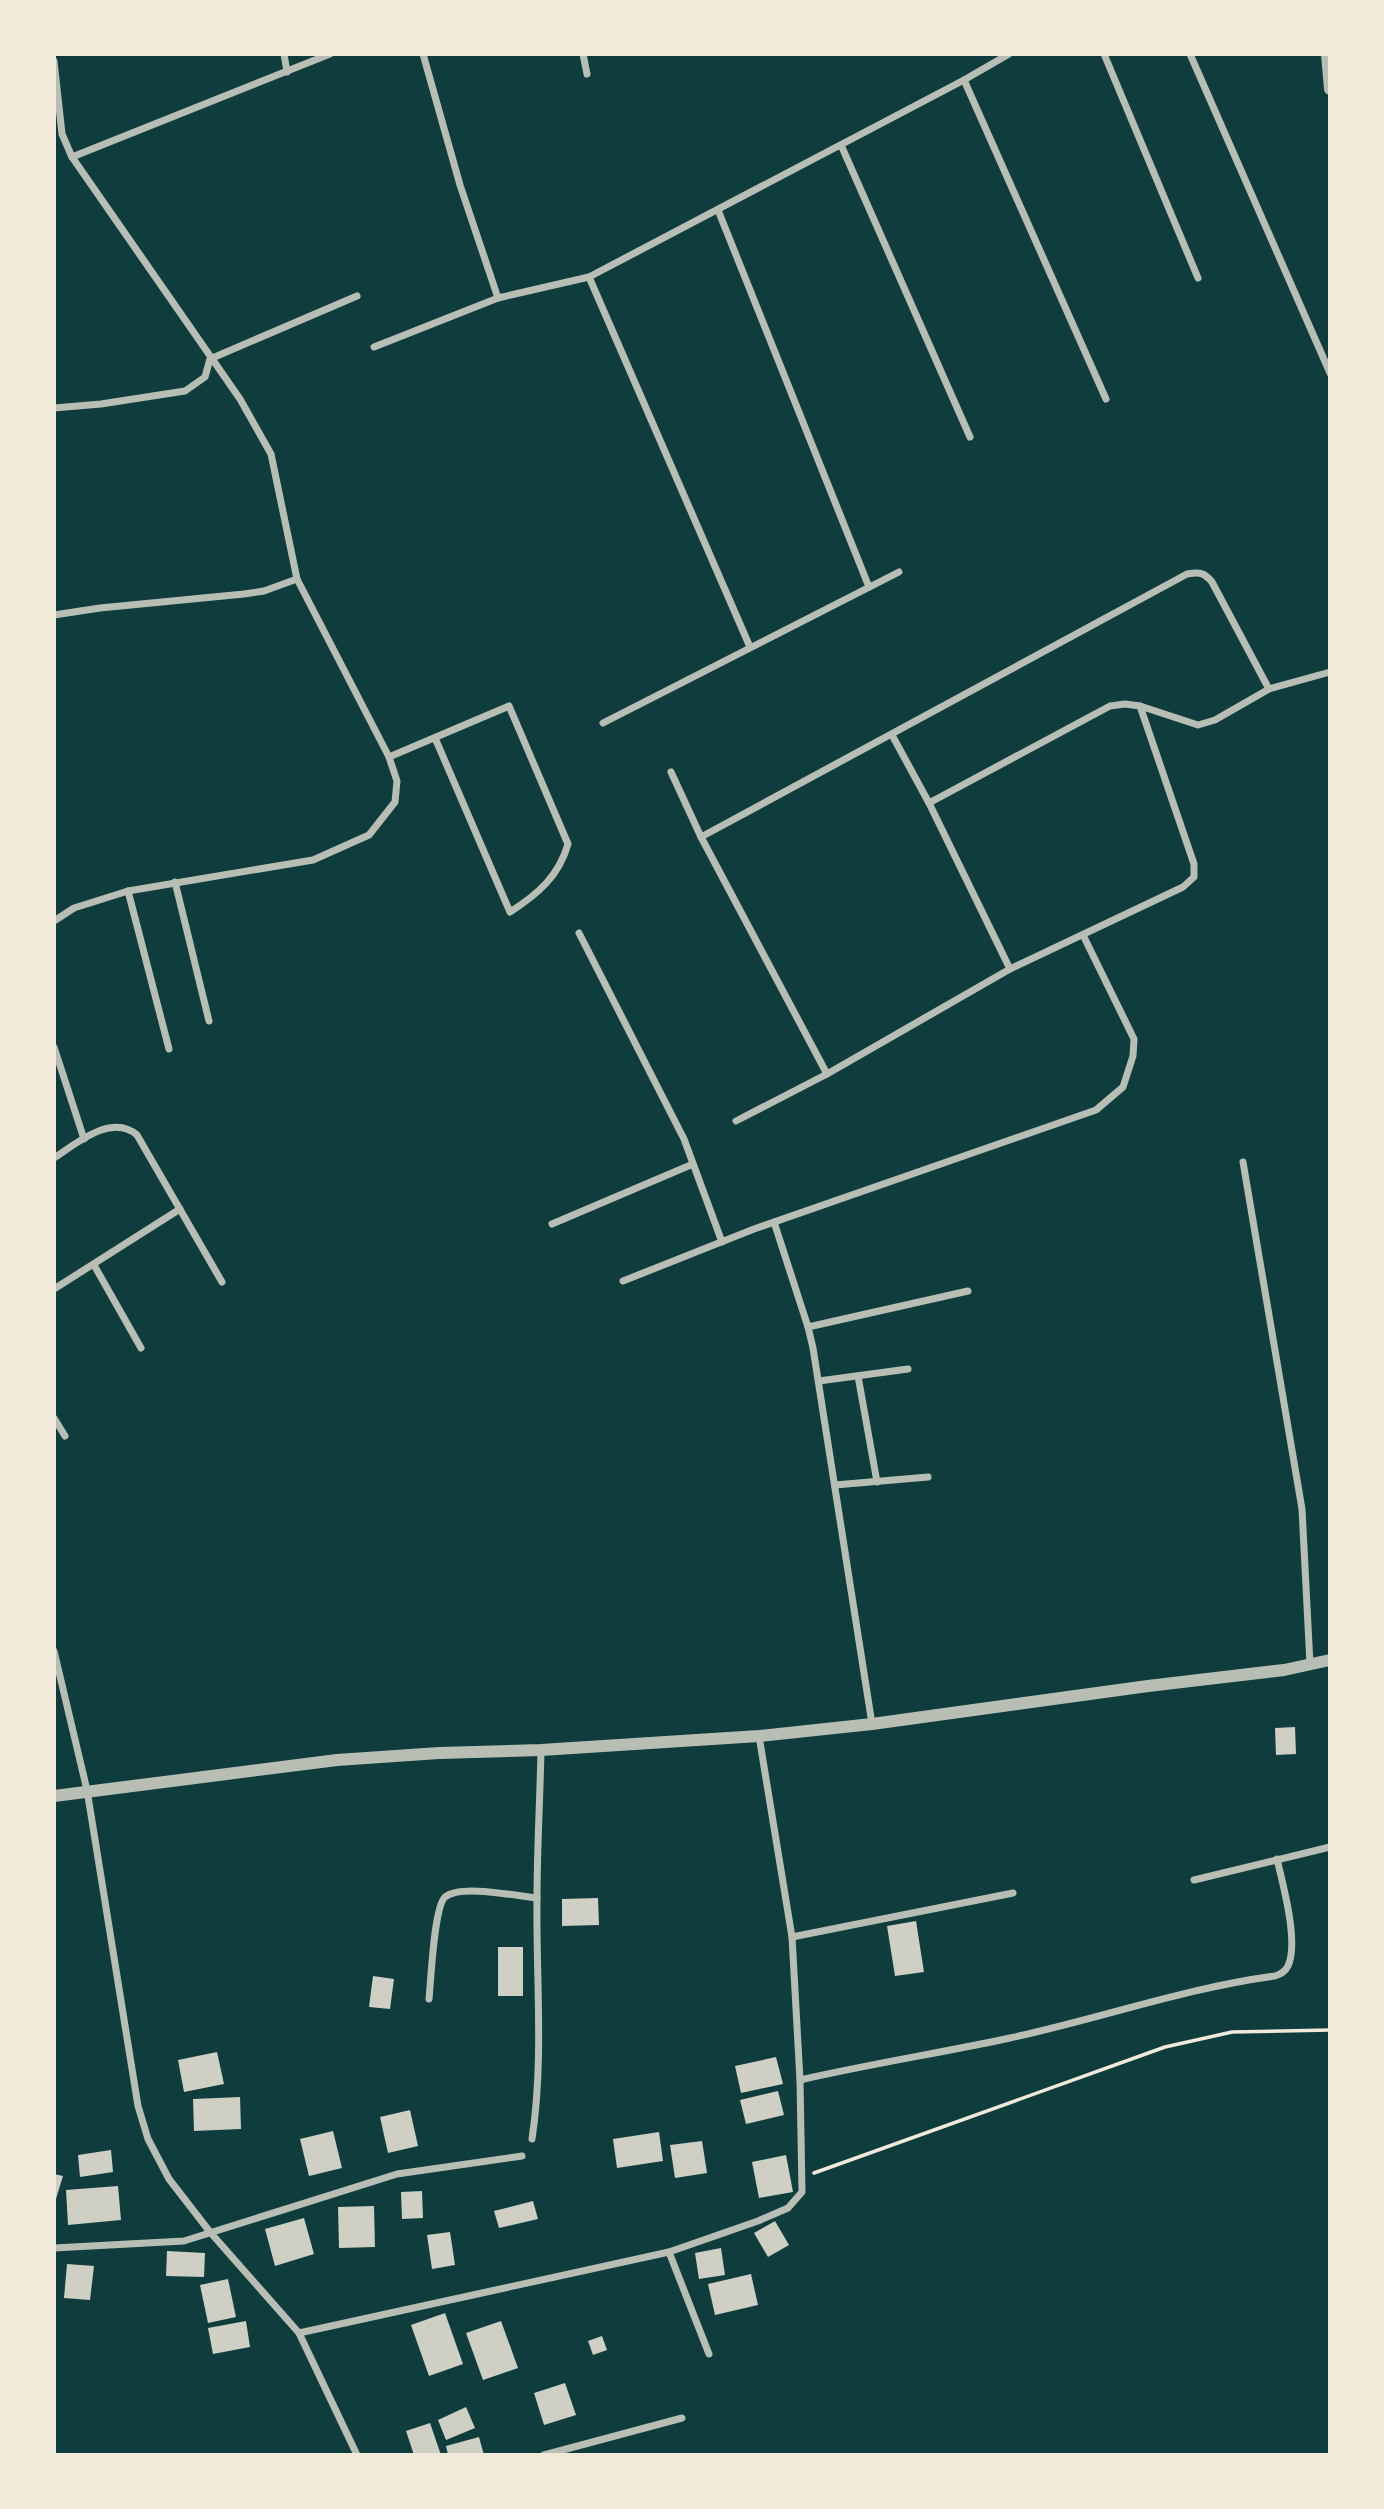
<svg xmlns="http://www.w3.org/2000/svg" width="1384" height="2509" font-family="Mulish,sans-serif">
<rect width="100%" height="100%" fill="#0f3d3e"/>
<g fill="#cfcfc3">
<polygon points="1295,1727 1296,1754 1276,1755 1275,1728"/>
<polygon points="598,1898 599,1925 562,1926 562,1899"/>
<polygon points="916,1921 924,1972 895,1976 887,1926"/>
<rect x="498" y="1947" width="25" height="49"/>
<polygon points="373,1976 394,1979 390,2009 369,2007"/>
<polygon points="217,2052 224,2084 184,2092 178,2060"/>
<polygon points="776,2057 783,2084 741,2093 735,2066"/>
<polygon points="778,2091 784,2115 746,2124 740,2100"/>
<polygon points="240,2097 241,2129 194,2131 193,2099"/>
<polygon points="410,2110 418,2146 388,2153 380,2117"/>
<polygon points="333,2131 342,2168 309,2176 300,2139"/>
<polygon points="659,2132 663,2161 617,2168 613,2139"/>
<polygon points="702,2141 707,2173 675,2178 670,2145"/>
<polygon points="111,2150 113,2172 80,2177 78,2155"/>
<polygon points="786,2155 793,2192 759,2198 752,2162"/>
<polygon points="54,2174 63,2176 55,2202 54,2202"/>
<polygon points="118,2186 121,2220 68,2225 66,2190"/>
<polygon points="422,2191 423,2218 402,2219 401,2192"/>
<polygon points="533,2201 538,2219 499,2228 494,2211"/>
<polygon points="374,2206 375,2247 339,2248 338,2207"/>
<polygon points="304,2218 314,2254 275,2266 265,2229"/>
<polygon points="775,2221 789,2245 768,2257 754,2233"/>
<polygon points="450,2232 455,2265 432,2269 427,2235"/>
<polygon points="721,2248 725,2275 699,2279 695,2253"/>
<polygon points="167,2251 205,2253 204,2277 166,2276"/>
<polygon points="67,2264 94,2266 90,2300 64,2298"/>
<polygon points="751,2274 758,2305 715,2315 708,2284"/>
<polygon points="228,2279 236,2317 208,2323 200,2285"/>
<polygon points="445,2313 463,2364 429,2376 411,2325"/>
<polygon points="246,2321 250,2347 213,2354 208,2328"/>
<polygon points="501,2321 518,2368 483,2380 466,2333"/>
<polygon points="602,2336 607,2350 593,2355 588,2341"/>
<polygon points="565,2383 576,2415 544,2425 534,2393"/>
<polygon points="466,2407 475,2428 446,2440 438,2420"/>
<polygon points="430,2423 441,2455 414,2455 406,2431"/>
<polygon points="479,2437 484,2455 448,2455 446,2446"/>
</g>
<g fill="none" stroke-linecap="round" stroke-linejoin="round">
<polyline stroke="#f1e9da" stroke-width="3.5" points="814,2173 1165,2047 1232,2032 1330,2030"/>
<g stroke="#b8beb3" stroke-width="7">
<polyline points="284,54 287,72"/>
<polyline points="423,54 460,185 498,298"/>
<polyline points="583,54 587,74"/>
<polyline points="1104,54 1198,278"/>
<polyline points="1190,54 1330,373"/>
<polyline points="54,61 62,134 72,157 240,399 271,454 297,579 389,757 397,781 395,802 369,835 313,860 128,891 74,908 54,921"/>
<polyline points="964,80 1106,399"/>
<polyline points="841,145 970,437"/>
<polyline points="72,157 330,54"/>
<polyline points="718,210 869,587"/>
<polyline points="589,277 750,647"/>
<polyline points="374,347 498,298 589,277 964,80 1009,54"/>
<polyline points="54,408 101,404 185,391 205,377 210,359 357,296"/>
<polyline points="54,615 100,608 244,594 264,591 297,579"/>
<polyline points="603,723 899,572"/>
<path d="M389,757l120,-51 59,138c-9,32 -30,50 -58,68l-75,-174"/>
<polyline points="671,772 701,837"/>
<polyline points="929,803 1110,706 1125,704 1140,706 1198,725 1215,720 1269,689 1330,672"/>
<polyline points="175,882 209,1021"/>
<polyline points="128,891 169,1049"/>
<polyline points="579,933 684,1139 722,1242"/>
<polyline points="1010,969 1183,887 1194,877 1194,864 1140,706"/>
<polyline points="54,1047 84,1139"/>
<path d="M827,1074l-126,-237 486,-263c12,-2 17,-2 25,8l57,107"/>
<polyline points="736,1121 827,1074 1010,969 929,803 892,735"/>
<path d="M54,1158c23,-15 58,-45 83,-23l85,147"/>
<polyline points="1243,1162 1302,1509 1310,1664"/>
<polyline points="774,1222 808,1327 813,1348 872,1724"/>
<polyline points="552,1224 693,1164"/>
<polyline points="94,1265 141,1348"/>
<polyline points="623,1281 754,1229 1096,1110 1123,1087 1133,1056 1134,1039 1083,935"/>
<polyline points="54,1289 180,1209"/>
<polyline points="808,1327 968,1291"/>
<polyline points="858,1376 877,1482"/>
<polyline points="819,1381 908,1369"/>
<polyline points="54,1418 65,1436"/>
<polyline points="835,1485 928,1477"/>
<polyline points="54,1651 87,1790 138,2106 148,2139 169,2179 210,2232 299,2333 357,2455"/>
<polyline points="1194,1880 1330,1847"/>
<polyline points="792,1937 1013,1893"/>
<path d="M429,1999c2,-19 5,-92 16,-102 16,-13 71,-1 92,1"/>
<path d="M800,2080c70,-16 140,-27 210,-42 89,-19 175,-50 265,-62 6,-2 10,-4 13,-10 11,-24 -5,-81 -11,-107"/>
<path d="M532,2139c12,-79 4,-160 5,-240 0,-49 3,-99 4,-149"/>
<polyline points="54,2248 184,2241 397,2174 522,2156"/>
<polyline points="669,2252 709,2354"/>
<polyline points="299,2333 669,2252 758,2221 788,2208 802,2192 800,2080 792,1937 759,1736"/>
<polyline points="544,2455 682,2418"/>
</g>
<g stroke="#b8beb3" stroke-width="12">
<polyline points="1327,54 1330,89"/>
<polyline points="54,1796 337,1760 439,1753 541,1750 759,1736 872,1724 1148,1686 1284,1670 1330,1660"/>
</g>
</g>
<rect width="1384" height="2509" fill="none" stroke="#f1e9da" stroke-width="112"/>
</svg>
